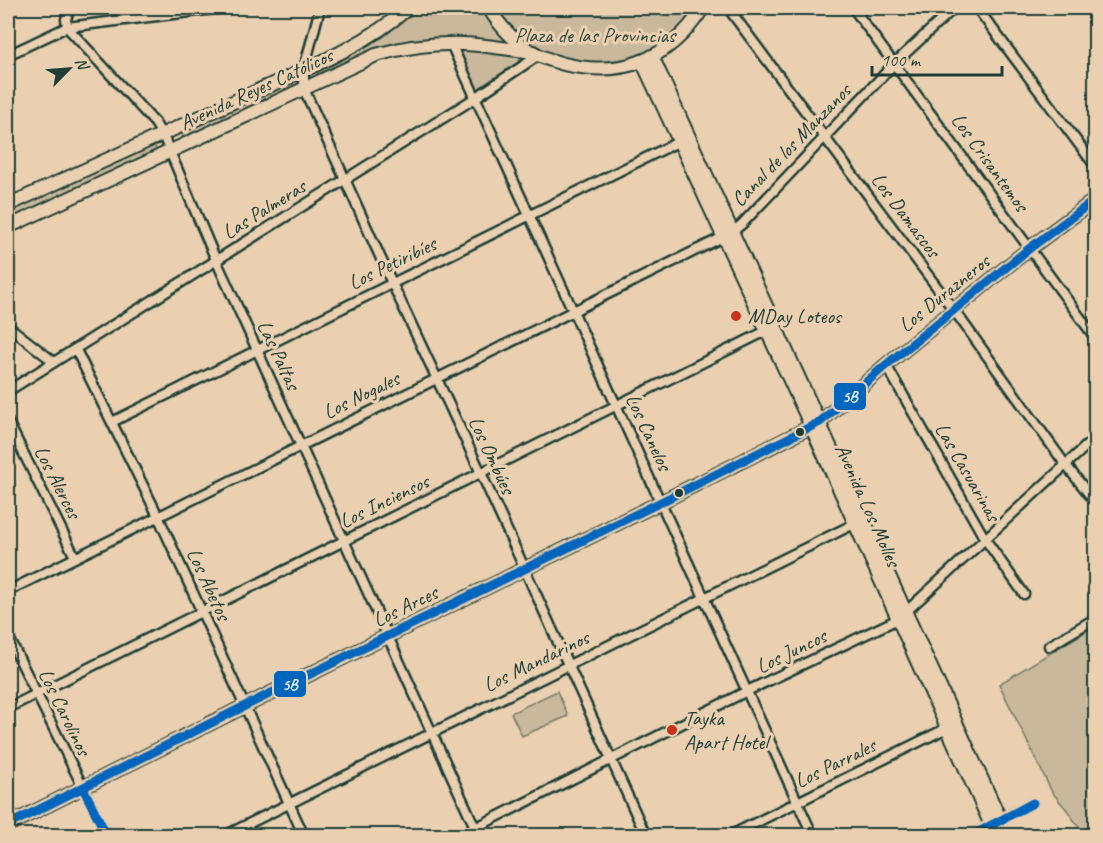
<svg xmlns="http://www.w3.org/2000/svg" width="1103" height="843" font-family="Caveat,sans-serif">
<rect width="100%" height="100%" fill="#ead0b1"/>
<filter id="ink" filterUnits="userSpaceOnUse"><feTurbulence type="fractalNoise" baseFrequency=".0167" numOctaves="2"/><feDisplacementMap in="SourceGraphic" scale="12" xChannelSelector="R" yChannelSelector="G"/><feConvolveMatrix kernelMatrix="1 2 1 2 8 2 1 2 1" color-interpolation-filters="sRGB"/></filter>
<g filter="url(#ink)">
<g fill="#c9b89c" stroke="#747a68" stroke-width="1.5">
<polygon points="418,8 485,8 520,46 454,40 319,76 316,69 382,38"/>
<path d="M493,8h205c-12,14 -23,29 -39,39 -37,25 -94,19 -131,-4 -5,-3 -11,-6 -15,-10 -8,-8 -14,-17 -20,-25z"/>
<polygon points="460,49 492,52 522,58 525,61 479,91 476,90 459,53"/>
<polygon points="290,80 294,87 184,139 180,131"/>
<polygon points="153,142 157,151 8,221 8,210"/>
<polygon points="1095,626 1095,835 1084,835 1067,810 1052,792 999,684"/>
<polygon points="557,691 568,716 522,736 511,713"/>
</g>
<g fill="none" stroke-linecap="round" stroke-linejoin="round">
<defs>
<g id="street">
<polyline points="70,8 66,19 67,27 155,123 165,140 216,260 479,836"/>
<polyline points="320,8 304,69 304,89 392,283 481,473 646,836"/>
<polyline points="728,8 954,310 1065,464 1096,503"/>
<polyline points="853,8 1096,339"/>
<polyline points="977,8 1096,167"/>
<polyline points="1089,8 1096,17"/>
<polyline points="451,44 813,836"/>
<polyline points="8,55 67,27 223,8"/>
<polyline points="8,326 54,362"/>
<polyline points="76,350 158,516 304,836"/>
<polyline points="886,365 985,539 1024,594"/>
<polyline points="8,391 475,98 539,55"/>
<polyline points="8,422 75,557"/>
<polyline points="112,422 682,140"/>
<polyline points="8,591 731,233 742,224 895,63 954,8"/>
<polyline points="8,636 107,836"/>
<polyline points="1049,646 1096,618"/>
<polyline points="8,708 770,329"/>
<polyline points="991,825 996,836"/>
<polyline points="224,836 858,522"/>
<polyline points="459,836 747,691 898,619 1096,437"/>
<polyline points="729,836 951,726"/>
<polyline points="970,836 1033,803"/>
</g>
<g id="secondary">
<polyline points="652,56 1000,819"/>
<polyline points="642,61 811,426 991,825"/>
<polyline points="8,825 245,706 661,502 820,422 886,365 1030,248 1096,199"/>
</g>
<g id="primary">
<path d="M489,8c11,19 29,38 49,47 31,14 72,19 104,6 26,-10 46,-30 61,-53"/>
<path d="M8,205c78,-36 157,-72 236,-108 54,-25 119,-49 164,-89"/>
<path d="M8,227l368,-172c28,-8 60,-12 88,-11 24,1 47,6 70,8"/>
</g>
</defs>
<use href="#street" stroke="#1f3d34" stroke-width="13"/>
<use href="#secondary" stroke="#1f3d34" stroke-width="16"/>
<use href="#primary" stroke="#1f3d34" stroke-width="16"/>
<use href="#street" stroke="#ead0b1" stroke-width="8"/>
<use href="#secondary" stroke="#ead0b1" stroke-width="12"/>
<use href="#primary" stroke="#ead0b1" stroke-width="12"/>
<defs>
<g id="bus-1">
<polyline points="83,788 107,836"/>
<polyline points="8,825 245,706 661,502 820,422 886,365 1030,248 1096,199"/>
<polyline points="971,836 1033,803"/>
</g>
</defs>
<use href="#bus-1" stroke="#ead0b1" stroke-width="14"/>
<use href="#bus-1" stroke="#0065bd" stroke-width="9"/>
</g>
</g>
<g fill="#c8321e" stroke="#ead0b1" stroke-width="2">
<circle cx="736" cy="316" r="6"/>
<circle cx="672" cy="730" r="6"/>
</g>
<g fill="#1f3d34" stroke="#ead0b1" stroke-width="2">
<circle cx="800" cy="432" r="5"/>
<circle cx="679" cy="493" r="5"/>
</g>
<g text-anchor="middle" stroke-width="6" stroke-linejoin="round" paint-order="stroke">
<g font-size="21" fill="#30493e" stroke="#ead0b1">
<text x="595" y="42">Plaza de las Provincias</text>
</g>
<g font-size="21" fill="#1f3d34" stroke="#ead0b1">
<text transform="translate(256 89) rotate(-25)" y="7">Avenida Reyes Católicos</text>
<text transform="translate(791 145) rotate(-46)" y="7">Canal de los Manzanos</text>
<text transform="translate(990 162) rotate(54)" y="7">Los Crisantemos</text>
<text transform="translate(264 209) rotate(-32)" y="7">Las Palmeras</text>
<text transform="translate(906 215) rotate(53)" y="7">Los Damascos</text>
<text transform="translate(392 263) rotate(-26)" y="7">Los Petiribíes</text>
<text transform="translate(944 293) rotate(-39)" y="7">Los Durazneros</text>
<text transform="translate(279 355) rotate(65)" y="7">Las Paltas</text>
<text transform="translate(361 395) rotate(-26)" y="7">Los Nogales</text>
<text transform="translate(649 432) rotate(65)" y="7">Los Canelos</text>
<text transform="translate(492 455) rotate(65)" y="7">Los Ombúes</text>
<text transform="translate(968 472) rotate(60)" y="7">Las Casuarinas</text>
<text transform="translate(58 482) rotate(63)" y="7">Los Alerces</text>
<text transform="translate(384 501) rotate(-26)" y="7">Los Inciensos</text>
<text transform="translate(868 505) rotate(66)" y="7">Avenida Los Molles</text>
<text transform="translate(209 584) rotate(65)" y="7">Los Abetos</text>
<text transform="translate(405 606) rotate(-26)" y="7">Los Arces</text>
<text transform="translate(791 651) rotate(-26)" y="7">Los Juncos</text>
<text transform="translate(536 661) rotate(-26)" y="7">Los Mandarinos</text>
<text transform="translate(65 712) rotate(64)" y="7">Los Carolinos</text>
<text transform="translate(835 763) rotate(-26)" y="7">Los Parrales</text>
</g>
<g font-size="21" fill="#1f3d34" stroke="#ead0b1" text-anchor="start">
<text x="748" y="323">MDay Loteos</text>
<text x="684" y="725">Tayka<tspan x="684" dy="24">Apart Hotel</tspan></text>
</g>
</g>
<g stroke="#ead0b1" stroke-width="2">
<rect x="833" y="382" width="34" height="29" rx="6" fill="#0065bd"/>
<rect x="273" y="670" width="34" height="28" rx="6" fill="#0065bd"/>
</g>
<g font-size="16" text-anchor="middle" font-weight="bold" fill="#fff">
<text x="850" y="402">5B</text>
<text x="290" y="690">5B</text>
</g>
<rect width="1103" height="843" fill="none" stroke="#ead0b1" stroke-width="30"/>
<rect x="15" y="15" width="1073" height="813" fill="none" stroke="#1f3d34" stroke-width="2" filter="url(#ink)"/>
<g transform="translate(69 69) rotate(65)" stroke="#ead0b1" stroke-width="4.5" paint-order="stroke">
<path d="M0-4.5L10 22L0 15L-10 22Z" fill="#1f3d34"/>
<text y="-9" font-size="16" font-weight="bold" text-anchor="middle" fill="#1f3d34">N</text>
</g>
<path d="M872 66v9h130v-9" fill="none" stroke="#1f3d34" stroke-width="3"/>
<text x="881" y="66" font-size="18" fill="#1f3d34" stroke="#ead0b1" stroke-width="4.5" paint-order="stroke">100 m</text>
</svg>
